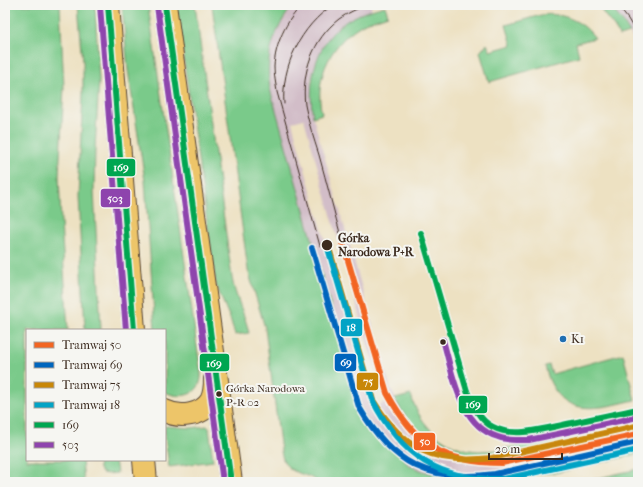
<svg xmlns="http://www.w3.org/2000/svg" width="643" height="487" font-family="'IM FELL French Canon',serif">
<rect width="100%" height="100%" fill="#f6f6f2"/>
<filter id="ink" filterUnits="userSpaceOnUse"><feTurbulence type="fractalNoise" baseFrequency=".025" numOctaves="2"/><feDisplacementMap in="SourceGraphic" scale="8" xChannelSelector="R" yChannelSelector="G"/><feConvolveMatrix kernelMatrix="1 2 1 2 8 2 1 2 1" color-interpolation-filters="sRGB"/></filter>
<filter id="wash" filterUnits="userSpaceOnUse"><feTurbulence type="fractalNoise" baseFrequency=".012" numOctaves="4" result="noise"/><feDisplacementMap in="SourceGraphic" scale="16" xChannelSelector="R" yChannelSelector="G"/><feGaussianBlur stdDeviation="0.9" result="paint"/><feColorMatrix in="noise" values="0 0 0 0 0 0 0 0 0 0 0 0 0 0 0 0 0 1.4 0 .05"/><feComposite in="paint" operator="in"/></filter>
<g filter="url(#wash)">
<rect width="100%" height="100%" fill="#ede1c2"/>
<g fill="#d2bdc8" fill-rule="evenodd">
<path d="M293,5h83l-5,1 1,4 -11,4 -16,9 -11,10 -9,10 -10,23 -4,15v18l2,18 77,269 8,19 9,14 14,15 17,12 20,7 21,5 23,-2 136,-28v13l-42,9 -48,14 -60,12 -19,2 -31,-3 -16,-4 -13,-6 -4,-3 -4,-7 -16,-12 -6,-7 -14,-20 -8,-18 -12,-48 -47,-159 -28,-102 -2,-20 3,-21 7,-19zM304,119l75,265 7,18 -11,5 -9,-22 -8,-28 -59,-209 -7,-26z"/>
<polygon points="609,5 638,5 638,50 627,27"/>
</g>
<g fill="#7aca8a" stroke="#5a7a54">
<polygon points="5,5 60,5 64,88 59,175 61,223 68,330 27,330 27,460 82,460 84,482 5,482"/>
<polygon points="78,5 95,5 99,81 95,149 94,190 101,330 85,330 78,196 83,94 83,62"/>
<path d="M122,5h26l53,369c1,21 -20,26 -36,18v-62h-10l-10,-149 -17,-111z"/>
<path d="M176,5h19l37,273c3,19 13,36 17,55l-14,2 -4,-14 -15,-36z"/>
<path d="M212,5h81c-20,27 -28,51 -23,84l88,314c6,15 16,30 28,41 5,4 11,7 15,11 3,4 4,7 8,10 18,10 40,12 60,13l-18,4h-132c-18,-12 -34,-6 -38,-31l-16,-123 -17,-58z"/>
<path d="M599,5h10l14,17 7,11 -11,3c-4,-12 -16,-19 -20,-31z"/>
<path d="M385,6l3,9c-8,3 -16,5 -23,8 -33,17 -52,55 -43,91l-9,3c-6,-37 3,-78 37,-98 11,-6 23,-10 35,-13z"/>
<path d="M541,15c21,-3 42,6 54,23l-19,5 3,13 -90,26 -9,-30 7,-8 3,7 22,-6 -6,-20z"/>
<path d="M623,354l12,46c-28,6 -64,19 -82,-13 -4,-6 -6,-14 -8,-21l4,-1 3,9z"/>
<path d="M411,395c8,31 35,55 68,56 6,0 13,-1 19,-1l140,-31v9l-136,28c-46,7 -87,-16 -107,-57z"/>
<polygon points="165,426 191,428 207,426 209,428 213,461 169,467 165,436"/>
<polygon points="638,441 638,454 555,473 488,476 548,464 596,450"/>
<polygon points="98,460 115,460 117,473 108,474 102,473 99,469"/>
<polygon points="638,469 638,482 581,482"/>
</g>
</g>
<g filter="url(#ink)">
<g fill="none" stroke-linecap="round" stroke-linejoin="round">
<defs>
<g id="primary">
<polyline points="108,5 134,330"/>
<polyline points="165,5 231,482"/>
<path d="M165,411c14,7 37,5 46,-10 3,-6 4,-14 4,-22"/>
<polyline points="144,460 146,482"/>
</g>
</defs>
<use href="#primary" stroke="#564537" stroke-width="24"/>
<use href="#primary" stroke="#edc569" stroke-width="22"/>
<g stroke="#3b2a1e" stroke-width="1">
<path d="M302,5c-16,16 -27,39 -28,62 0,9 2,17 3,25l43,154"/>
<polyline points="617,5 628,19 638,36"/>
<polyline points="633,5 638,18"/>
<path d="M284,104c-3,-38 17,-78 49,-99"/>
<path d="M342,240c-8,-28 -15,-56 -23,-85 -5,-16 -11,-33 -14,-50 -4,-32 8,-66 34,-86 8,-6 18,-10 27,-14"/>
</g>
<defs>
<g id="bus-1">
<polyline points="108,5 134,330"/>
<polyline points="165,5 231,482"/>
<path d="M421,233l46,158c6,14 12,29 26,36 22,12 56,0 79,-4 22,-5 44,-9 66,-14"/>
</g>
<g id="bus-2">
<polyline points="100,6 126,330"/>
<polyline points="157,6 223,482"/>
<path d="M443,340c10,34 16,85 55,97 10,4 21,3 31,3l109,-23"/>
</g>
</defs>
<use href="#bus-1" stroke="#f6f6f2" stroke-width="9"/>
<use href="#bus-2" stroke="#f6f6f2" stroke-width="9"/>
<use href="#bus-1" stroke="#00a651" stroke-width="6"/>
<use href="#bus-2" stroke="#8e44ad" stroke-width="6"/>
<defs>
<path id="tram-1" d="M342,240l45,153c28,52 56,70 115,70l136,-29"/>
<path id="tram-2" d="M312,248l47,159c33,57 70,76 136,67l143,-32"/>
<path id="tram-3" d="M328,244l45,156c31,50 60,65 119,58l144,-32"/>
<path id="tram-4" d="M327,245l45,154c29,58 67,82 132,80l134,-29"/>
</defs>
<use href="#tram-1" stroke="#f6f6f2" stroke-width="9"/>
<use href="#tram-2" stroke="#f6f6f2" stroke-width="9"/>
<use href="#tram-3" stroke="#f6f6f2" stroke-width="9"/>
<use href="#tram-4" stroke="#f6f6f2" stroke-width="9"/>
<use href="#tram-1" stroke="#f26522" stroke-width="6"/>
<use href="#tram-2" stroke="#0065bd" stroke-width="6"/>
<use href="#tram-3" stroke="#c88708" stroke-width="6"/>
<use href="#tram-4" stroke="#03a3c5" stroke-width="6"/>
</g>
</g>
<g fill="#3b2a1e" stroke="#f6f6f2" stroke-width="1.5">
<circle cx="327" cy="245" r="6"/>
<circle cx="443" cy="342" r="3.5"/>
<circle cx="219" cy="394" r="3.5"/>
</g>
<circle fill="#1f6fb2" stroke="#f6f6f2" stroke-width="1.5" cx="563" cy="339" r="4"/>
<g text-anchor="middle" stroke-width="4" stroke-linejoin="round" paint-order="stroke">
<g font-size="11" fill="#3b2a1e" stroke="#f6f6f2" text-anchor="start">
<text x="226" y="392">Górka Narodowa<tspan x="226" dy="14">P+R 02</tspan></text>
</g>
<g font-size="12" font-weight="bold" fill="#3b2a1e" stroke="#f6f6f2" text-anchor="start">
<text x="338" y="242">Górka<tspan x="338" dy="14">Narodowa P+R</tspan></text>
</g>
<g font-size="12" fill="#3b2a1e" stroke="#f6f6f2" text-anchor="start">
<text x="571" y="343">K1</text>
</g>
</g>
<g stroke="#f6f6f2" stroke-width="1.5">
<rect x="106" y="158" width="30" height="19" rx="4" fill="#00a651"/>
<rect x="100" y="188" width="31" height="20" rx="4" fill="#8e44ad"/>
<rect x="340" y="318" width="23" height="19" rx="4" fill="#03a3c5"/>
<rect x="334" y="353" width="23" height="19" rx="4" fill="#0065bd"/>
<rect x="199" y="353" width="31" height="19" rx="4" fill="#00a651"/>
<rect x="356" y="372" width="23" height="19" rx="4" fill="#c88708"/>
<rect x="458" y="395" width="30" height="19" rx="4" fill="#00a651"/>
<rect x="413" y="432" width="23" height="19" rx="4" fill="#f26522"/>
</g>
<g font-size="11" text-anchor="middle" font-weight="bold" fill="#fff">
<text x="121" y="171">169</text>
<text x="115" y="202">503</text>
<text x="351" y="331">18</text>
<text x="346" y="366">69</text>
<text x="214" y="367">169</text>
<text x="368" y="385">75</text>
<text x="473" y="408">169</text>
<text x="425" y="445">50</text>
</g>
<rect width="643" height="487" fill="none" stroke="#f6f6f2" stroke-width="20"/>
<rect x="26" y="329" width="140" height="132" fill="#f6f6f2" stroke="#aba49d"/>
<rect x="34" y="342" width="20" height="6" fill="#f26522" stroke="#aba49d"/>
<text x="62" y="349" font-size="12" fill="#3b2a1e">Tramwaj 50</text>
<rect x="34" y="362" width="20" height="6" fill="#0065bd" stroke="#aba49d"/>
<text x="62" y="369" font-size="12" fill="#3b2a1e">Tramwaj 69</text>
<rect x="34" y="382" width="20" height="6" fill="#c88708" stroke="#aba49d"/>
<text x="62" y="389" font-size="12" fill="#3b2a1e">Tramwaj 75</text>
<rect x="34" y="402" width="20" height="6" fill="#03a3c5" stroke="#aba49d"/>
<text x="62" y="409" font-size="12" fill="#3b2a1e">Tramwaj 18</text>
<rect x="34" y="422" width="20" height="6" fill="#00a651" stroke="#aba49d"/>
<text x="62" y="429" font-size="12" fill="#3b2a1e">169</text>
<rect x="34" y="442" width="20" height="6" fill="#8e44ad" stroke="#aba49d"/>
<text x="62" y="449" font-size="12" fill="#3b2a1e">503</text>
<path d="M489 453v6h73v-6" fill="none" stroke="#3b2a1e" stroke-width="2"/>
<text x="495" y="453" font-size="12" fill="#3b2a1e" stroke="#f6f6f2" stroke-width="3" paint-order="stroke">20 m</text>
</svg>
